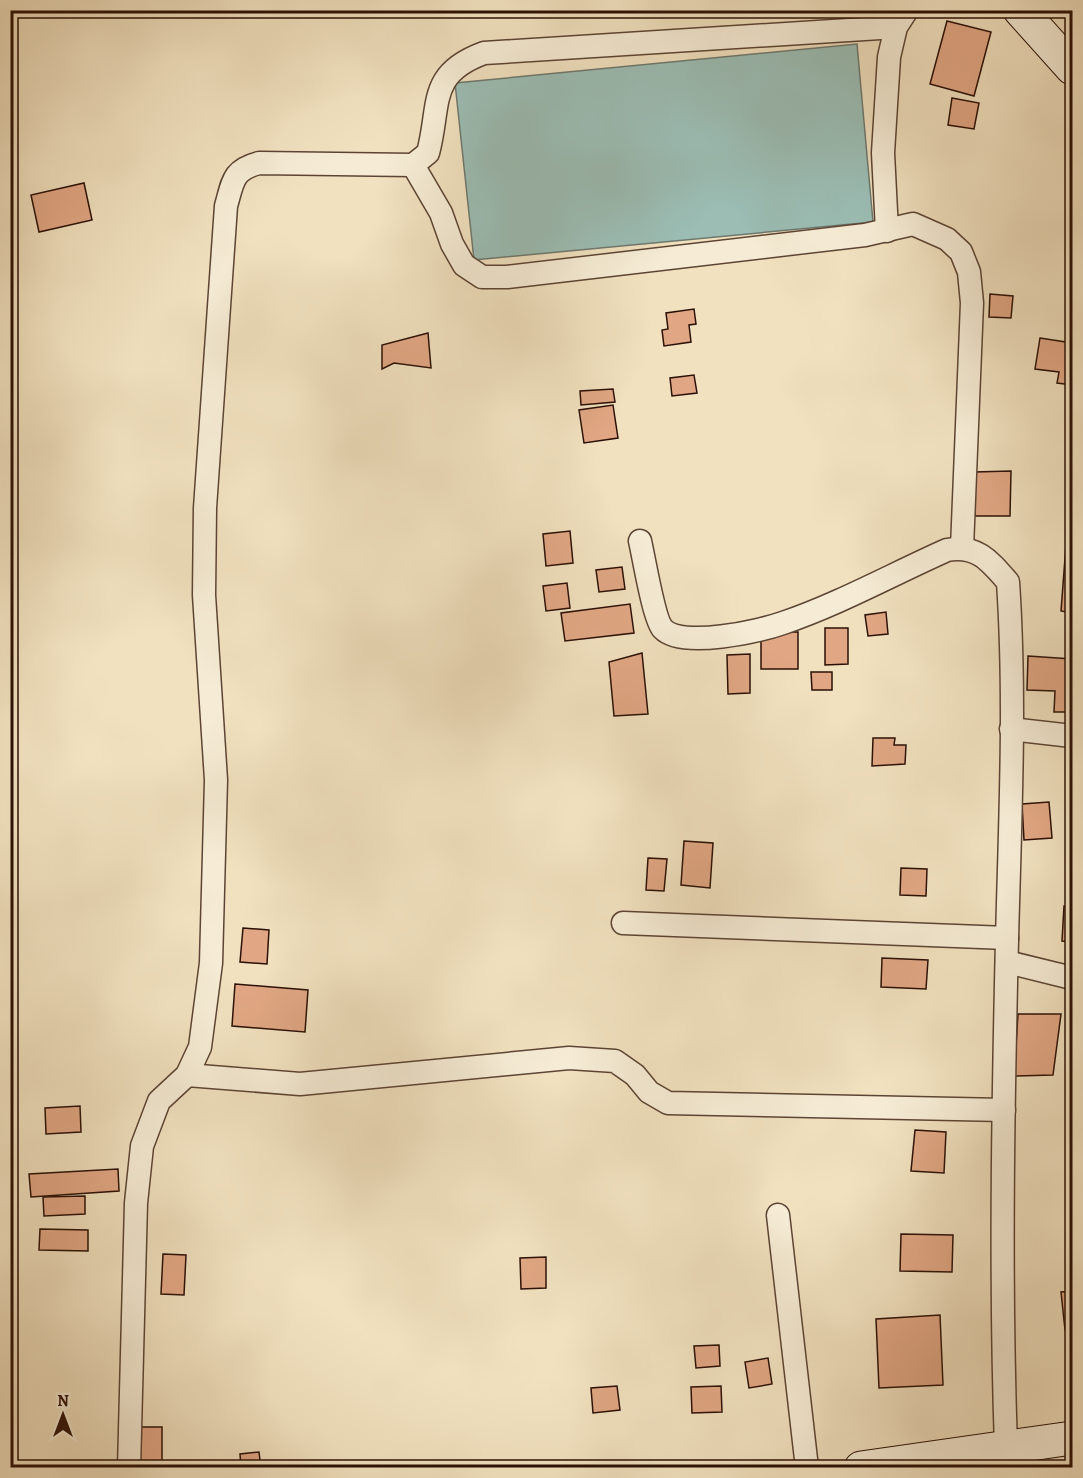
<svg xmlns="http://www.w3.org/2000/svg" width="1083" height="1478" font-family="Alegreya,serif">
<rect width="100%" height="100%" fill="#f1e1bf"/>
<filter id="stains"><feTurbulence type="fractalNoise" baseFrequency=".00333" numOctaves="4"/><feColorMatrix values="0 0 0 0 .2 0 0 0 0 .09 0 0 0 0 .02 0 0 0 .5 -.17"/></filter>
<radialGradient id="worn" r=".72"><stop offset=".6" stop-color="#630" stop-opacity="0"/><stop offset="1" stop-color="#630" stop-opacity=".3"/></radialGradient>
<polygon fill="#9bbdb4" stroke="#6e786e" stroke-width="1.5" points="857,44 873,222 474,260 455,83"/>
<g fill="#e1a784" stroke="#2b1005" stroke-width="1.5">
<polygon points="947,21 991,32 974,96 930,84"/>
<polygon points="952,98 979,103 974,129 948,125"/>
<polygon points="84,183 92,220 39,232 31,195"/>
<polygon points="990,294 1013,296 1011,318 989,317"/>
<polygon points="694,309 696,324 689,325 691,342 664,346 662,330 668,329 666,313"/>
<polygon points="428,333 431,368 394,363 382,369 382,345"/>
<polygon points="1040,338 1072,343 1072,385 1057,383 1059,372 1035,369"/>
<polygon points="694,375 697,393 672,396 670,378"/>
<polygon points="613,389 615,402 581,405 580,391"/>
<polygon points="613,405 618,438 584,443 579,410"/>
<polygon points="1011,471 1010,516 975,516 974,472"/>
<polygon points="570,531 573,563 546,566 543,534"/>
<polygon points="1066,545 1072,545 1072,613 1061,611"/>
<polygon points="622,567 625,589 599,592 596,570"/>
<polygon points="567,583 570,608 546,611 543,586"/>
<polygon points="630,604 634,633 565,641 561,613"/>
<polygon points="886,612 888,634 868,636 865,615"/>
<polygon points="825,628 848,628 848,664 825,665"/>
<rect x="761" y="632" width="37" height="37"/>
<polygon points="642,653 648,714 614,716 609,662"/>
<polygon points="750,654 750,693 728,694 727,655"/>
<polygon points="1028,656 1072,659 1072,712 1054,712 1055,691 1027,690"/>
<polygon points="811,672 832,672 832,690 812,690"/>
<polygon points="873,738 895,738 894,745 906,745 905,764 872,766"/>
<polygon points="1049,802 1052,838 1024,840 1022,804"/>
<polygon points="684,841 713,843 710,888 681,885"/>
<polygon points="648,858 667,859 664,891 646,890"/>
<polygon points="901,868 927,869 926,896 900,895"/>
<polygon points="1064,906 1072,907 1072,942 1062,941"/>
<polygon points="243,928 269,930 267,964 240,962"/>
<polygon points="882,958 928,960 926,989 881,987"/>
<polygon points="235,984 308,990 305,1032 232,1026"/>
<polygon points="1018,1014 1061,1014 1053,1075 1014,1076"/>
<polygon points="80,1106 81,1132 46,1134 45,1108"/>
<polygon points="915,1130 946,1132 944,1173 911,1171"/>
<polygon points="118,1169 119,1191 31,1197 29,1174"/>
<polygon points="85,1196 85,1214 44,1216 43,1197"/>
<polygon points="40,1229 88,1230 88,1251 39,1250"/>
<polygon points="901,1234 953,1235 952,1272 900,1271"/>
<polygon points="163,1254 186,1255 184,1295 161,1294"/>
<polygon points="546,1257 546,1288 521,1289 520,1258"/>
<polygon points="1072,1291 1072,1329 1065,1330 1061,1292"/>
<polygon points="940,1315 943,1385 879,1388 876,1319"/>
<polygon points="719,1345 720,1366 696,1368 694,1346"/>
<polygon points="768,1358 772,1384 749,1388 745,1362"/>
<polygon points="617,1386 620,1410 593,1413 591,1388"/>
<polygon points="721,1386 722,1412 692,1413 691,1387"/>
<polygon points="139,1427 162,1427 162,1468 138,1468"/>
<polygon points="259,1452 261,1468 241,1468 240,1454"/>
</g>
<g fill="none" stroke-linecap="round" stroke-linejoin="round">
<defs>
<g id="street">
<polyline points="413,165 441,213 452,244 464,265 482,277 507,277 865,235 913,224 947,239 961,252 969,272 972,303 962,548"/>
<polyline points="887,231 883,153 889,57 896,27 907,10"/>
<path d="M640,541c4,17 14,79 23,88 19,20 97,2 120,-6 56,-19 110,-49 164,-73 30,-5 42,10 61,32 8,119 2,239 -1,358 -4,169 -7,338 -1,507"/>
<polyline points="1011,729 1072,736"/>
<polyline points="623,923 1007,938"/>
<polyline points="1007,962 1072,978"/>
<polyline points="187,1075 300,1084 569,1058 615,1061 635,1075 649,1092 668,1103 1004,1110"/>
<polyline points="778,1215 807,1468"/>
<path d="M129,1468l7,-265 6,-57 17,-45 28,-26 13,-28 11,-84 5,-183 -12,-185 1,-87 21,-302c7,-24 6,-36 33,-43l154,2 15,-12c13,-49 -1,-79 56,-100l412,-26"/>
</g>
<g id="secondary">
<polyline points="1020,10 1072,68"/>
<polyline points="861,1468 1072,1438"/>
</g>
</defs>
<use href="#street" stroke="#5c4434" stroke-width="25"/>
<use href="#secondary" stroke="#2b1005" stroke-width="35"/>
<use href="#street" stroke="#f6ecd5" stroke-width="22"/>
<use href="#secondary" stroke="#f6ecd5" stroke-width="33"/>
</g>
<rect width="1083" height="1478" fill="none" stroke="#f1e1bf" stroke-width="36"/>
<rect x="12" y="12" width="1059" height="1454" fill="none" stroke="#2b1005" stroke-width="3"/>
<rect x="18" y="18" width="1047" height="1442" fill="none" stroke="#2b1005" stroke-width="1.5"/>
<g transform="translate(63 1415)" stroke="#f6ecd5" stroke-width="4.5" paint-order="stroke">
<path d="M0-4.5L10 22L0 15L-10 22Z" fill="#2b1005"/>
<text y="-9" font-size="16" font-weight="bold" text-anchor="middle" fill="#2b1005">N</text>
</g>
<rect width="100%" height="100%" filter="url(#stains)"/>
<rect width="100%" height="100%" fill="url(#worn)"/>
</svg>
